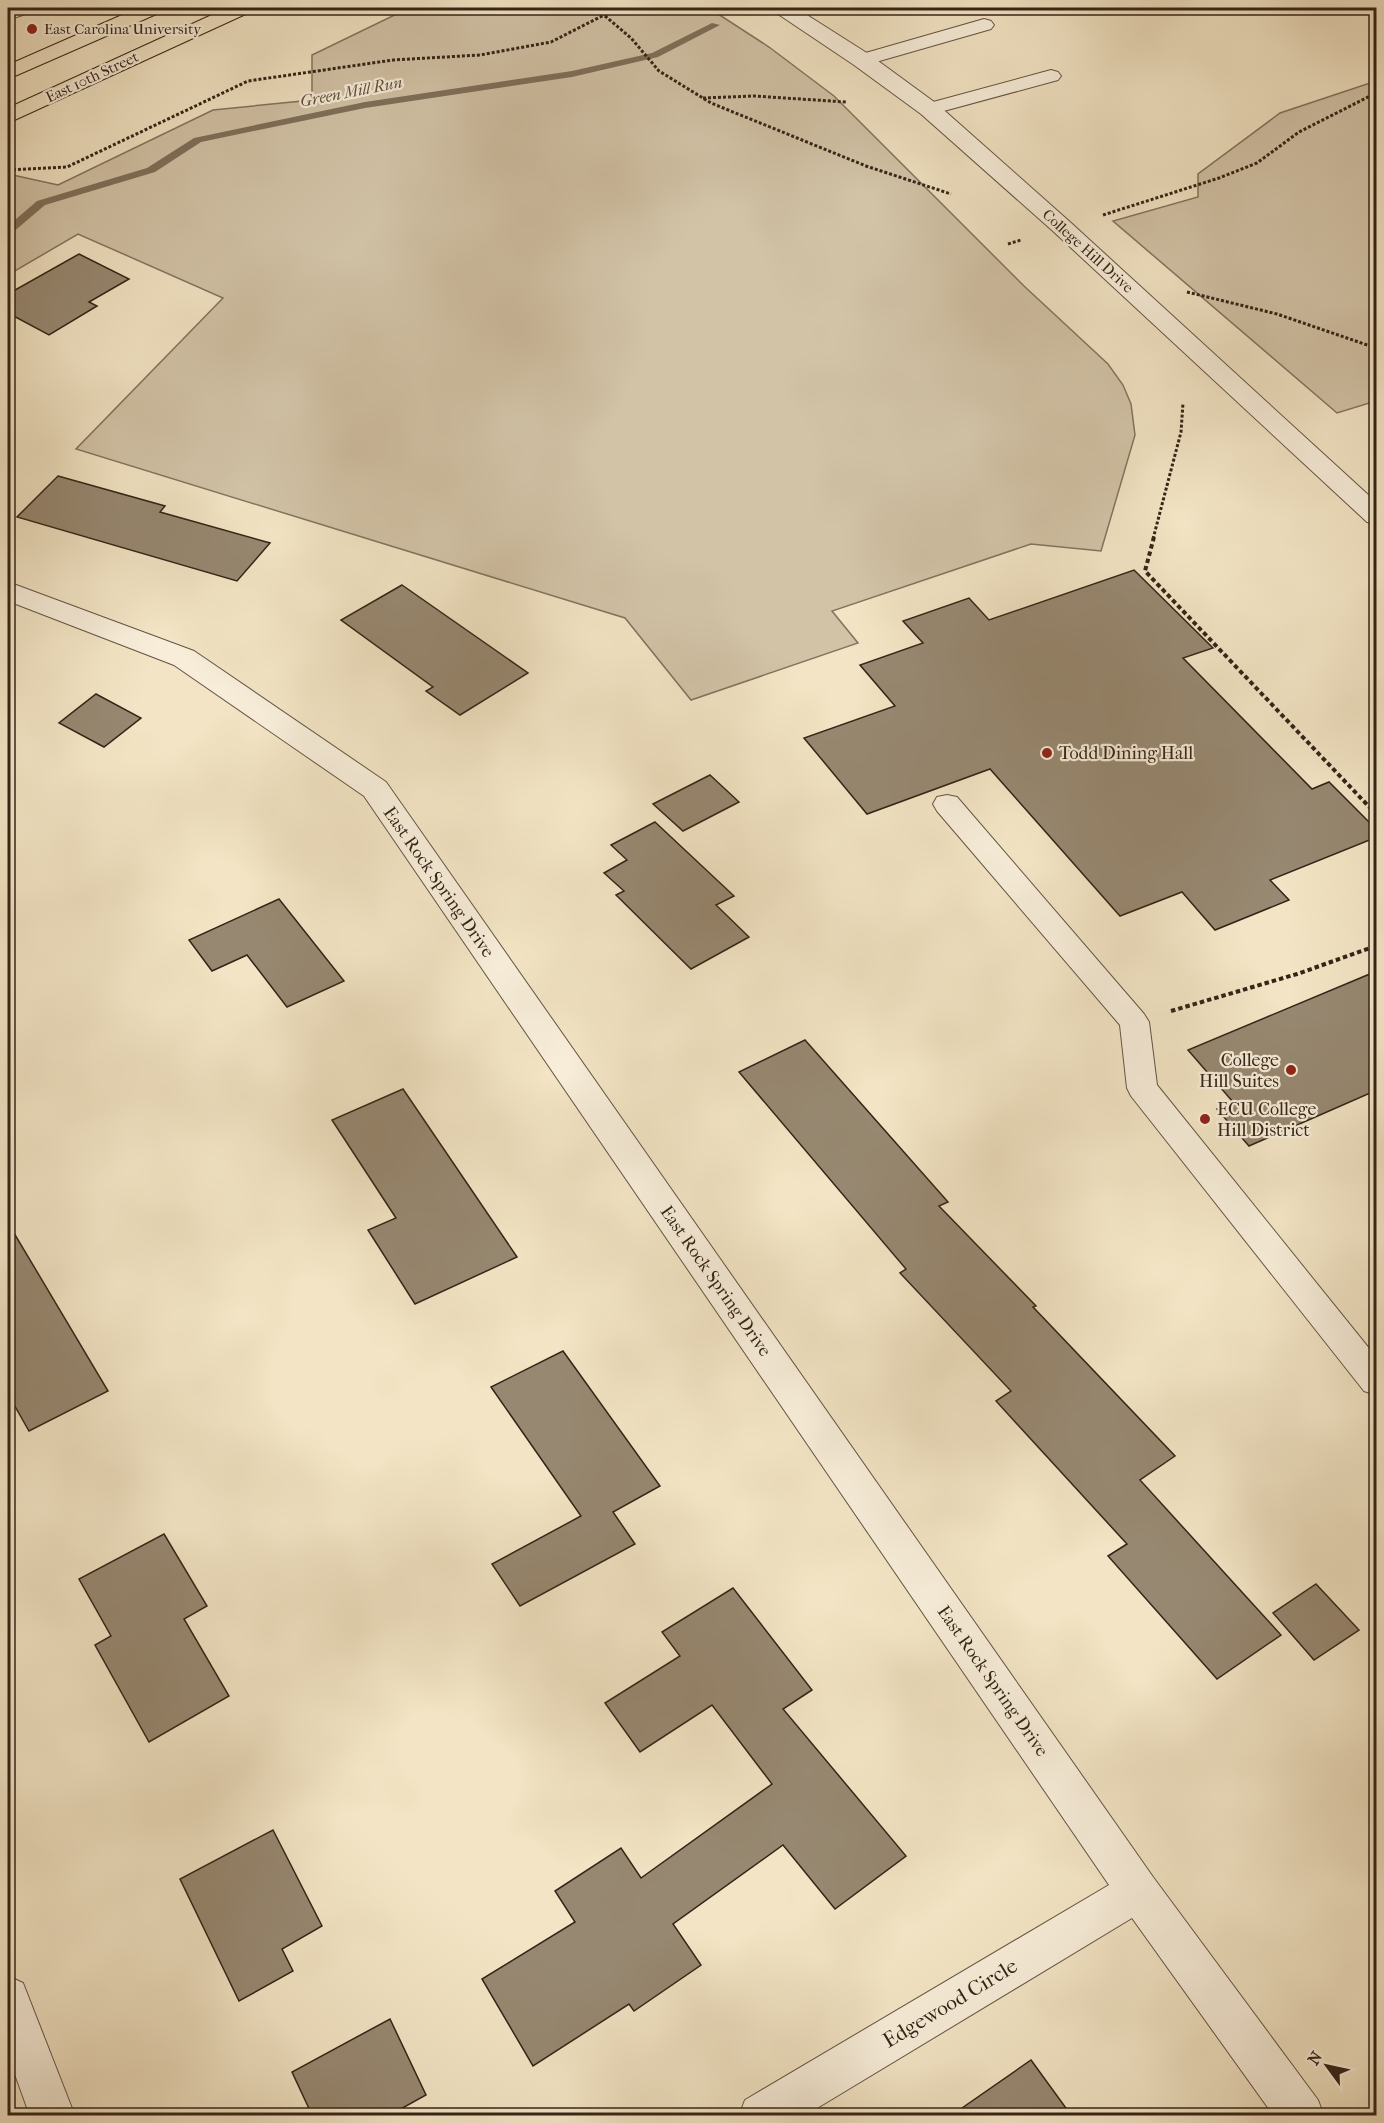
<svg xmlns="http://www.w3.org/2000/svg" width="1384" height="2123" font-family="'IM FELL French Canon',serif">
<rect width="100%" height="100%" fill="#f2e4c4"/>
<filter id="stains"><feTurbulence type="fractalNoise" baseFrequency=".00333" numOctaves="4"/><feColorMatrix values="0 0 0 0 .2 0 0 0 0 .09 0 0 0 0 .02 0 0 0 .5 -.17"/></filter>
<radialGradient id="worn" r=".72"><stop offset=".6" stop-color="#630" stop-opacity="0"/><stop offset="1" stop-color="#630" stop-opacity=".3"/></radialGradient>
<g fill="#d2c3a7" stroke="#83745f" stroke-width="1.5">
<polygon points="409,8 709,8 769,47 834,96 1024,286 1108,364 1123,385 1131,404 1135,435 1101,551 1031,544 832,611 858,643 691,700 625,618 76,449 223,298 78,234 8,275 8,174 58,185 213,110 312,100 312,55"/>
<polygon points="1376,81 1376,401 1337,413 1113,221 1198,197 1198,174 1280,113"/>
</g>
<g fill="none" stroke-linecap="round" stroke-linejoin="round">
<polygon fill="#7f705b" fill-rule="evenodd" points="712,23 720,25 658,57 572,77 365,108 201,142 155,172 45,205 12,233 8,234 8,226 37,201 147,168 194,138 365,102 572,71 652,53"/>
</g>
<g fill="#978871" stroke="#342417" stroke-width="1.5">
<polygon points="79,254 129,279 89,302 97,306 49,335 8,313 8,294"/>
<polygon points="58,476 165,506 160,512 270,543 237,581 17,517"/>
<polygon points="1134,570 1213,648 1183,658 1312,789 1329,782 1377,830 1377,837 1270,880 1289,900 1215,930 1182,892 1120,916 990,769 867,814 804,738 895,706 860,665 923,643 903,621 969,598 989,620"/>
<polygon points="402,585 528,673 460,715 426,691 433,687 341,620"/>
<polygon points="96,694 141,718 104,747 59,723"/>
<polygon points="710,775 739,802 683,831 653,804"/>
<polygon points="655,822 734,896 716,905 749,937 691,969 616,895 624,891 604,873 627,860 611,845"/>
<polygon points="279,899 344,981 287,1007 247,955 212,971 189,940"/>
<polygon points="1377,971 1377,1090 1249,1146 1217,1109 1233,1102 1188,1050"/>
<polygon points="805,1040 948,1202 939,1206 1036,1306 1033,1307 1175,1456 1140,1480 1281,1635 1217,1679 1108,1556 1127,1544 996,1401 1011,1391 900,1273 906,1269 739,1072"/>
<polygon points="403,1089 517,1257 415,1304 368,1230 396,1218 332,1120"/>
<polygon points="8,1223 108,1391 29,1431 8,1394"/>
<polygon points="563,1351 660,1486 613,1512 635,1544 520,1606 492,1564 581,1516 491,1387"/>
<polygon points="164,1534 207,1606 184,1619 229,1696 149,1742 95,1645 111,1636 79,1579"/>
<polygon points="1316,1584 1359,1630 1314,1660 1273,1613"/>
<polygon points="733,1588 812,1690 783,1709 906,1856 835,1909 783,1845 673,1924 701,1965 634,2011 629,2004 533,2066 482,1979 575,1922 555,1891 621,1848 641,1878 772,1784 712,1705 640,1752 605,1703 680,1656 662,1632"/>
<polygon points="273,1830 322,1926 282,1949 293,1971 239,2001 180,1879"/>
<polygon points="390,2019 426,2095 390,2115 312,2115 292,2072"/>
<polygon points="1031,2060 1071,2115 952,2115"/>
</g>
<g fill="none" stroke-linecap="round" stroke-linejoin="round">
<defs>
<g id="lane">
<polygon points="984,19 991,21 994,25 991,29 862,66 855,64 852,60 855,56"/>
<polygon points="1051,70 1058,72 1061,76 1058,80 929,115 922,113 919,109 922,105"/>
<polygon points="947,795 957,797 1144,1014 1149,1022 1157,1085 1376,1357 1376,1395 1364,1391 1131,1096 1127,1088 1120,1025 937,811 933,804 937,797"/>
</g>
<g id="street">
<polygon points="8,8 35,8 31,12 8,20"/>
<polygon points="772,8 796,8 870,55 937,104 1070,222 1376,502 1376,524 1367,522 1054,232 921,114 854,65 775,12"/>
<polygon points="8,582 194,651 386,782 1153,1877 1318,2100 1324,2116 1274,2116 1132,1918 804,2116 739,2116 745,2100 1109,1885 364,796 174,665 8,601"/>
<polygon points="8,1976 23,1983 75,2116 30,2116 8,2055"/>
</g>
<g id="primary">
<polygon points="138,8 165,8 161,12 8,79 8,65"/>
<polygon points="227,8 254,8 250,12 8,123 8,108"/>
</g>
</defs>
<use href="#lane" stroke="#645442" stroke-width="2"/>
<use href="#street" stroke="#645442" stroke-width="2"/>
<use href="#primary" stroke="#342417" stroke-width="2"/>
<g stroke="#342417" stroke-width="3" stroke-dasharray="3 2" stroke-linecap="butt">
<polyline points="605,16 631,38 659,71 711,103 866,166 951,194"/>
<polyline points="703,98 754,96 846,102"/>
<polyline points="8,170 67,167 248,81 393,60 480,55 551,42 604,15 636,8"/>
<polyline points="1103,215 1219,178 1257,163 1299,132 1376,93"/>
<polyline points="1008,244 1021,240"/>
<polyline points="1187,292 1277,314 1376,348"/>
<polyline points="1153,539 1181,432 1183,403"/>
</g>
<g stroke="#342417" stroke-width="4" stroke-dasharray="4.5 3" stroke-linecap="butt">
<polyline points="1154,537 1145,571 1376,814"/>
<polyline points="1171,1011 1297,974 1376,946"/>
</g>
<use href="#lane" fill="#f7edd9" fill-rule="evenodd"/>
<use href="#street" fill="#f7edd9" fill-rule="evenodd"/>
<use href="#primary" fill="#f2e4c4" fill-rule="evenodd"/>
</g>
<g fill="#8f2418" stroke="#f7edd9" stroke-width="2">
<circle cx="32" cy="29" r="6"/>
<circle cx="1047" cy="753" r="6"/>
<circle cx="1291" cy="1070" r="6"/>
<circle cx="1205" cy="1119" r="6"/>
</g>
<g text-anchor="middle" stroke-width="4.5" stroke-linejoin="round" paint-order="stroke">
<g font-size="15" fill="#342417" stroke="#f7edd9" text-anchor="start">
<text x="44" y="34">East Carolina University</text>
</g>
<g font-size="15" fill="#342417" stroke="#f7edd9">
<text transform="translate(92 77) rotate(-25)" y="5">East 10th Street</text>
<text transform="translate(1088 251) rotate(42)" y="5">College Hill Drive</text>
</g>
<g font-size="16" font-style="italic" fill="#60503f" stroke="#f7edd9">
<text transform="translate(351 91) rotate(-11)" y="6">Green Mill Run</text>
</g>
<g font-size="18" fill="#342417" stroke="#f7edd9" text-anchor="start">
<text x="1059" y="759">Todd Dining Hall</text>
<text x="1279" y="1066" text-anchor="end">College<tspan x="1279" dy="21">Hill Suites</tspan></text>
<text x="1217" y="1115">ECU College<tspan x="1217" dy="21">Hill District</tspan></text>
</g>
<g font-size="18" fill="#342417" stroke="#f7edd9">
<text transform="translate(439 882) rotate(55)" y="6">East Rock Spring Drive</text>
<text transform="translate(716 1281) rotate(55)" y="6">East Rock Spring Drive</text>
<text transform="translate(993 1681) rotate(55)" y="6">East Rock Spring Drive</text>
</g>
<g font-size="21" fill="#342417" stroke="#f7edd9">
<text transform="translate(950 2003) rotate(-31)" y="7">Edgewood Circle</text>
</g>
</g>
<rect width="1384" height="2123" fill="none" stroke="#f2e4c4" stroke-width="30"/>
<rect x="9" y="9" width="1366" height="2105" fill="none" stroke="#342417" stroke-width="3"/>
<rect x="15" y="15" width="1354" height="2093" fill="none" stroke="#342417" stroke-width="1.5"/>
<g transform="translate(1327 2066) rotate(303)" stroke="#f7edd9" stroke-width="4.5" paint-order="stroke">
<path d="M0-4.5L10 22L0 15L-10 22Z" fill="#342417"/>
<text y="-9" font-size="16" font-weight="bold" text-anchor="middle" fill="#342417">N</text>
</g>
<rect width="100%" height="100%" filter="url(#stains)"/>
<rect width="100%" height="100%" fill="url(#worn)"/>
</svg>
